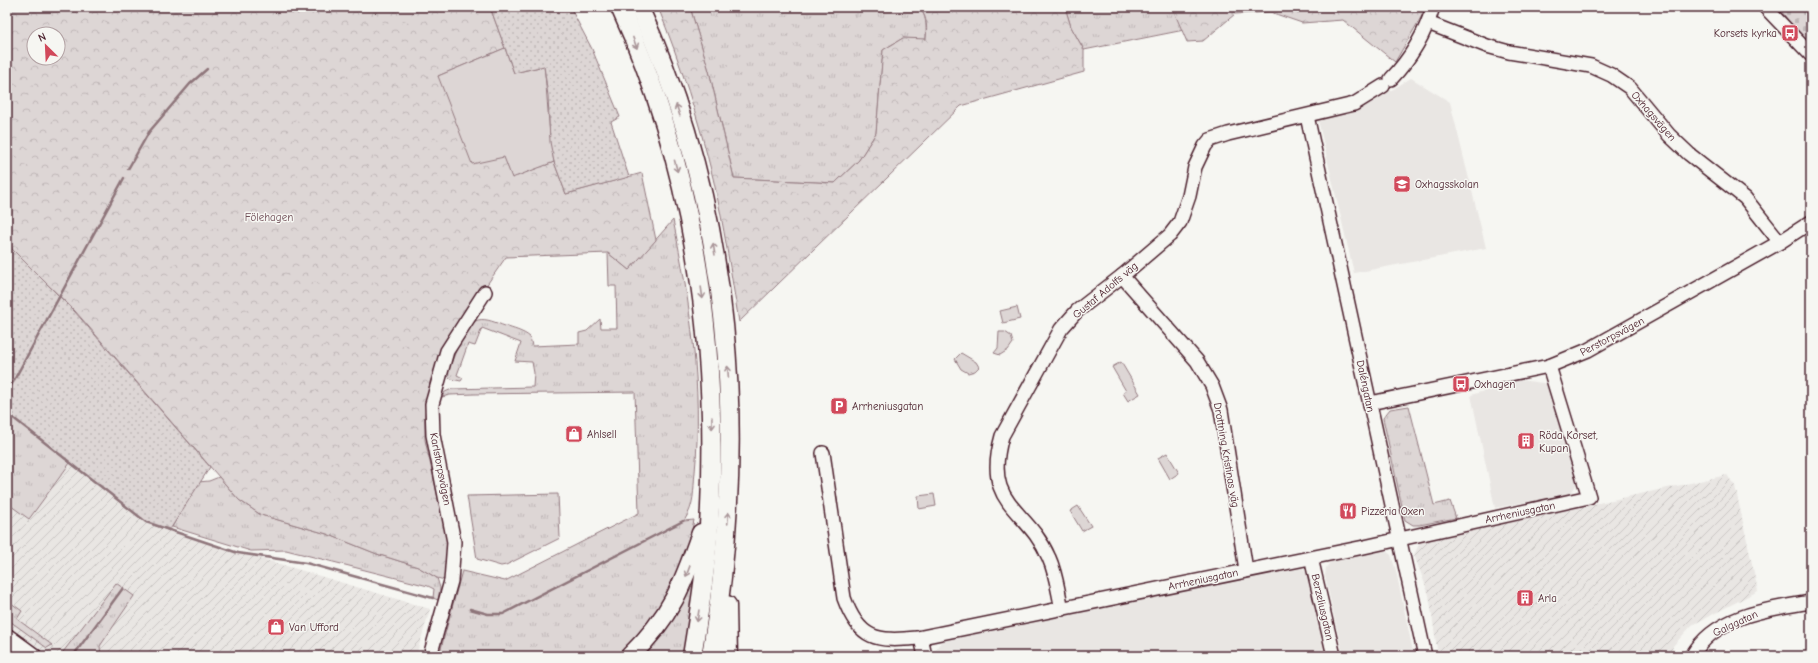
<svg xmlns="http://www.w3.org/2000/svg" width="1818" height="663" font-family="'Comic Neue',sans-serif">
<defs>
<pattern id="industrial-furrows" width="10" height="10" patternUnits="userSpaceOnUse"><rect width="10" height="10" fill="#e9e6e3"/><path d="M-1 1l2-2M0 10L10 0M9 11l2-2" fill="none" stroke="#c9c5c3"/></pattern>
<pattern id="grass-tufts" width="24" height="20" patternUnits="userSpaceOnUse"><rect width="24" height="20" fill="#ddd6d5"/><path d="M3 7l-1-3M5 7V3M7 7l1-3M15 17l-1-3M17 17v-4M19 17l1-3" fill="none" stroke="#bfb7b7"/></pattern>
<pattern id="forest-crowns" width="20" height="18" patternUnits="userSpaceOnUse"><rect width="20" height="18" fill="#ddd6d5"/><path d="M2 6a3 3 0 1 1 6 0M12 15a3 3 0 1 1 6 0" fill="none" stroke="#bfb7b7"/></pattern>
<pattern id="cemetery-stones" width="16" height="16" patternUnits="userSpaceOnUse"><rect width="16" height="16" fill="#ddd6d5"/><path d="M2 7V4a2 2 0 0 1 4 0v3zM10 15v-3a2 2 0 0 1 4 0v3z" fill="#bfb7b7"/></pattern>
<pattern id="garden-dots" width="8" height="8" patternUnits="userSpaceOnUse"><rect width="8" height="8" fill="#ddd6d5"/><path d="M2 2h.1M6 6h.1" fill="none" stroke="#bfb7b7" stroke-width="1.8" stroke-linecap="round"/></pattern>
</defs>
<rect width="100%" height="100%" fill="#f6f6f2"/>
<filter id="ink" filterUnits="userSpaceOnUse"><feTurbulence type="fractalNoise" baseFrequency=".025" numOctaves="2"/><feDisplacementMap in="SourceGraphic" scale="8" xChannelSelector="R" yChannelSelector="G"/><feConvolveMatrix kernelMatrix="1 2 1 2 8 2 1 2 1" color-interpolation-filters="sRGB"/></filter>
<g filter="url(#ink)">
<g fill="#e9e6e3">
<polygon points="1411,78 1450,102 1486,248 1354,273 1318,120 1368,105"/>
<polygon points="1520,380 1550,384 1577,484 1570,494 1495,508 1471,395"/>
<polygon points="1377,550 1386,551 1391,555 1396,571 1414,656 1343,656 1325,576 1326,568 1331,561"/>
<polygon points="1301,567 1309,574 1327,656 931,656 943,639 1158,596 1247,576"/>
</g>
<g fill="url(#industrial-furrows)">
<polygon points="7,413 163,529 430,609 416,656 7,656"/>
<polygon points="1727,475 1735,486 1758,591 1692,625 1673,646 1671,656 1438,656 1429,595 1414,555 1420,542"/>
</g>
<g fill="url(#grass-tufts)" stroke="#947a80">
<path d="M690,7h227c11,6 9,22 9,33l-23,-2 -20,12 -7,83 -17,27 -24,23 -101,-5 -25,-107z"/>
<polygon points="1065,7 1175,7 1184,30 1084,50 1071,27"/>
<path d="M673,220c17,82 30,168 22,252 -2,19 0,32 -11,49l10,-1 -7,33 -10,27 -40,61 -17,15h-181l23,-85 43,10 134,-68 -4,-121 -161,2 -24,1 -8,2 3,-5 7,-3 81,-2 1,-14 -2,-11 -17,-1 6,-18 -39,-15 -7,18 -7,-2 -11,31 6,3 -2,3 -10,-2 -4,-4c4,-12 18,-52 31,-55 9,-2 18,3 27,6 8,3 18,5 25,11l2,9 47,-2v-11l8,-2 13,-12 1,9h16l-1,-42h-7l-1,-33 21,17z"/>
<polygon points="1409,406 1434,505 1450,501 1456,518 1419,525 1413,525 1405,520 1383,418 1390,409"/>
<polygon points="7,413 70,463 29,519 7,503"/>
<polygon points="219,477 239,500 261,515 327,534 377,554 418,567 437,578 440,588 438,600 433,598 434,589 428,586 286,550 251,551 172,527 198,482 209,481"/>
<polygon points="558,494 560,538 506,565 501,566 477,559 467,496"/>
<polygon points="694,574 693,593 683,656 638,656"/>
<polygon points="116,583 134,596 100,646 101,656 60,656"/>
<polygon points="7,600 22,611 17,619 52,645 47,648 7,619"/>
</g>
<g fill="url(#forest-crowns)" stroke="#947a80" fill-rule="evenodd">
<path d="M7,7h483l15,41 -67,28 66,80 8,21 42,-15 12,32 76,-21 14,67 -27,30 -21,-17 -102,4 -65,94 -11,31 -5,32v26l22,97 1,24 -3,19 -8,-2 -19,-11 -41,-13 -50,-20 -66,-19 -22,-15 -164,-189 -65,-63 -3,2zM34,34h24v24h-24z"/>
<path d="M658,7h32l19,64 25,107 101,5 24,-23 17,-27 7,-83 20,-12 23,1c1,-10 2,-26 -9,-32h148l6,20 13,23v22l-123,34 -222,216c-8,-48 -15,-97 -26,-144 -14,-58 -33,-116 -55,-171z"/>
<polygon points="1172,7 1427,7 1395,62 1343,20 1302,23 1270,12 1235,14 1203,41 1187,42"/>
</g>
<polygon fill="url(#cemetery-stones)" stroke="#947a80" points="1778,7 1811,7 1811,44 1798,33"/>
<g fill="#ddd6d5" stroke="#947a80">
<path d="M505,48l9,25 30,-7c4,32 4,65 10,96l-42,16 -8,-21 -32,7 -34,-88z"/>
<polygon points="1017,307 1020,319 1003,323 1000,311"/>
<polygon points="999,332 1005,332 1011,336 1013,343 1008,350 1000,355 994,353 998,348"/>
<polygon points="961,353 976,362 979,367 975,371 968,373 961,369 955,359"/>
<polygon points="1121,362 1140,394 1128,401 1123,393 1126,391 1112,367"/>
<polygon points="1167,453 1179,473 1170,479 1158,458"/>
<polygon points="934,494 936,506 919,509 918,496"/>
<polygon points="1078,506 1091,526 1082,531 1070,511"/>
</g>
<g fill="url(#garden-dots)" stroke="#947a80">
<polygon points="490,7 570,7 592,49 620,117 611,122 629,177 566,194 554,162 550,142 548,96 544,66 514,73"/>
<polygon points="10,247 75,312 210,467 169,531 146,522 7,413 7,250"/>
</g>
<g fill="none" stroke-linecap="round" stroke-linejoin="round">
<g stroke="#8e747a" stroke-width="2.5">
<polyline points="128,169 149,132 190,84 207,69"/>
<polyline points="7,393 124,178"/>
<polyline points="7,413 146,522 238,553 306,563 433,598"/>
<polyline points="470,609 488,614 503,614 683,521"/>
<polyline points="73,656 123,588"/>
</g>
<defs>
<g id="minor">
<polyline points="1765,7 1811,55"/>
<polyline points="1428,23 1487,46 1509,52 1591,66 1611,75 1630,88 1669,135 1689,154 1745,198 1780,242"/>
<path d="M1391,79c19,-20 34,-45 42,-72"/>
<polyline points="1307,116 1425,656"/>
<polyline points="1122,276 1197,361 1212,386 1221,410 1246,570"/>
<polyline points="1370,403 1549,366 1588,350 1780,242 1811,222"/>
<path d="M823,453l21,145c15,42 33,44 73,40l447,-91 225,-50 -40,-131"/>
<polyline points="1311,558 1334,656"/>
<path d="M1062,609c-4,-17 -6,-36 -13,-51 -22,-52 -67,-51 -47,-122l59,-107 16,-18 45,-35 48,-41 10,-13 9,-26 6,-29 10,-21 5,-6 18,-6 126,-30 29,-18"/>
<polyline points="921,638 925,656"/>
<polyline points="430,656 451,581 454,542 433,435 432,404 447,351 485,292"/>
<path d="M1692,656c23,-41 77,-47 119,-54"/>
</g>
<polyline id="major" points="7,637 33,656"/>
<g id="highway">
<path d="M620,7c72,156 98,330 90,500 -2,50 -10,100 -18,149"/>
<path d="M639,7c94,204 109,430 72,649"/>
<polyline points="727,605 728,656"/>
<path d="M630,656c41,-39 53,-72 71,-123"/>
</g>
</defs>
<use href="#minor" stroke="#4a1f2b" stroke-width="16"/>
<use href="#major" stroke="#4a1f2b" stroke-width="19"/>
<use href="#highway" stroke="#4a1f2b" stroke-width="21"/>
<use href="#minor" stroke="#f6f6f2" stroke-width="13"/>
<use href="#major" stroke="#f6f6f2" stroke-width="16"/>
<use href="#highway" stroke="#f6f6f2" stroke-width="18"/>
</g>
<defs><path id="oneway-shaft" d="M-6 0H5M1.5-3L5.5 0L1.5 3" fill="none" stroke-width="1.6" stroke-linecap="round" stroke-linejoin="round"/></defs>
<g stroke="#a99598">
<use href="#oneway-shaft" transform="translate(635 43) rotate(69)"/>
<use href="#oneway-shaft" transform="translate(678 110) rotate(-108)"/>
<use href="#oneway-shaft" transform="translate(676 166) rotate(75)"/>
<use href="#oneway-shaft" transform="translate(714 249) rotate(-99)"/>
<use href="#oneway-shaft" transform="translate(702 293) rotate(82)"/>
<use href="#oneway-shaft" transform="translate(728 372) rotate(-94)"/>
<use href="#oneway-shaft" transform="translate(712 423) rotate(89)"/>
<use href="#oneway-shaft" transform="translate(728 518) rotate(-87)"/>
<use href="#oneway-shaft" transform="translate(688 571) rotate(111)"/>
<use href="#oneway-shaft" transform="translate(698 616) rotate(99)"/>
</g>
</g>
<defs>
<symbol id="bus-square" viewBox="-11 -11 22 22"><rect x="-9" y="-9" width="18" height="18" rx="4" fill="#d1495b" stroke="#f6f6f2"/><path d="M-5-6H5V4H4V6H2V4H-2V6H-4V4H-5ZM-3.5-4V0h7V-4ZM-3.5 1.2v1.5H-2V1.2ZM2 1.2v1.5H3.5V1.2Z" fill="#fff"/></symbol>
<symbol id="school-square" viewBox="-11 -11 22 22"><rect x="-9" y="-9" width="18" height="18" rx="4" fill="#d1495b" stroke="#f6f6f2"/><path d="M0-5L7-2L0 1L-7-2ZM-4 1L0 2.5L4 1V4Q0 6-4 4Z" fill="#fff"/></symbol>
<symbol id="parking-square" viewBox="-11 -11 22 22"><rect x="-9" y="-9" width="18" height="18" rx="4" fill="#d1495b" stroke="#f6f6f2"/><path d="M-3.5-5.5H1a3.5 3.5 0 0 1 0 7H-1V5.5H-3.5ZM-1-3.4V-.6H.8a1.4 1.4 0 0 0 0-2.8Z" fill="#fff"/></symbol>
<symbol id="shop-square" viewBox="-11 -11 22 22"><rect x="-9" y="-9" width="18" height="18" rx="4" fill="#d1495b" stroke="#f6f6f2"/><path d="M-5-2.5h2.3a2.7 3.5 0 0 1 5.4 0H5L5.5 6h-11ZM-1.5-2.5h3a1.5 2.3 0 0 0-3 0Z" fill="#fff"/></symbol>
<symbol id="building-square" viewBox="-11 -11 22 22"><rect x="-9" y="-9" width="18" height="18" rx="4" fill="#d1495b" stroke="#f6f6f2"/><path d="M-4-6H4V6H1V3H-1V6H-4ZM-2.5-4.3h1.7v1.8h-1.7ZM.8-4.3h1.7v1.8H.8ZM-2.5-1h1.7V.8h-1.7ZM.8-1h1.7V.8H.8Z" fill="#fff"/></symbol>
<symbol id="restaurant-square" viewBox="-11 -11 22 22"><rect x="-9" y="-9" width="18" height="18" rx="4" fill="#d1495b" stroke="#f6f6f2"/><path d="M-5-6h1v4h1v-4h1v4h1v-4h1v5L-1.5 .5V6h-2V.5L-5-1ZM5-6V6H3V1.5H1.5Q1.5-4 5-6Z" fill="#fff"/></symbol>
</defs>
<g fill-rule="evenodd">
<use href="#bus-square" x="1780" y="23" width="20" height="20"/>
<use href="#school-square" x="1392" y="174" width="20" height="20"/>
<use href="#bus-square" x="1451" y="374" width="20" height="20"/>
<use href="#parking-square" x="829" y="396" width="20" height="20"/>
<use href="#shop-square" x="564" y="424" width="20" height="20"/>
<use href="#building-square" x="1516" y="431" width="20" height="20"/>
<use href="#restaurant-square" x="1338" y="501" width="20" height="20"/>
<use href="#building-square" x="1515" y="588" width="20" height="20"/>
<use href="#shop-square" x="266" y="617" width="20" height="20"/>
</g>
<g text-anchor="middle" stroke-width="3" stroke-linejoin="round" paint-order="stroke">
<g font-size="11" fill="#4a1f2b" stroke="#f6f6f2" text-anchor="start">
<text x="1777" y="37" text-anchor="end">Korsets kyrka</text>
<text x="1415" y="188">Oxhagsskolan</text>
<text x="1474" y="388">Oxhagen</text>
<text x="852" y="410">Arrheniusgatan</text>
<text x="587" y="438">Ahlsell</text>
<text x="1539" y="439">Röda Korset,<tspan x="1539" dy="13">Kupan</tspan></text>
<text x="1361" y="515">Pizzeria Oxen</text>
<text x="1538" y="602">Arla</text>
<text x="289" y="631">Van Ufford</text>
</g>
<g font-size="11" fill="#4a1f2b" stroke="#f6f6f2">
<text transform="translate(1654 116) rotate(49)" y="4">Oxhagsvägen</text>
<text transform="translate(1105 290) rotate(-40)" y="4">Gustaf Adolfs väg</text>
<text transform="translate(1612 336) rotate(-28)" y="4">Perstorpsvägen</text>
<text transform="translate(1366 386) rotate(78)" y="4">Daléngatan</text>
<text transform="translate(1227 455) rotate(80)" y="4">Drottning Kristinas väg</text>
<text transform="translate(441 469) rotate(79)" y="4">Karlstorpsvägen</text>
<text transform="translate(1520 512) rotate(-12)" y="4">Arrheniusgatan</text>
<text transform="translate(1203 579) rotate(-12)" y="4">Arrheniusgatan</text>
<text transform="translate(1323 607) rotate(77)" y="4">Berzeliusgatan</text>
<text transform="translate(1735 623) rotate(-25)" y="4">Galggatan</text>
</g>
<g font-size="11" fill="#6f4d56" stroke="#f6f6f2">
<text x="269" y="221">Fölehagen</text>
</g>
</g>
<rect width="1818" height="663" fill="none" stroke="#f6f6f2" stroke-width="24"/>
<rect x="12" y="12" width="1794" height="639" fill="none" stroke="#4a1f2b" stroke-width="1.5" filter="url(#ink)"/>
<g transform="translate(46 46) rotate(336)"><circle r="19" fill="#f6f6f2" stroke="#b1a0a2"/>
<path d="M0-3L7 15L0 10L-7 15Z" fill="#d1495b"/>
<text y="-6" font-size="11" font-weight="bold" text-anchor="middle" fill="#4a1f2b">N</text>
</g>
</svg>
